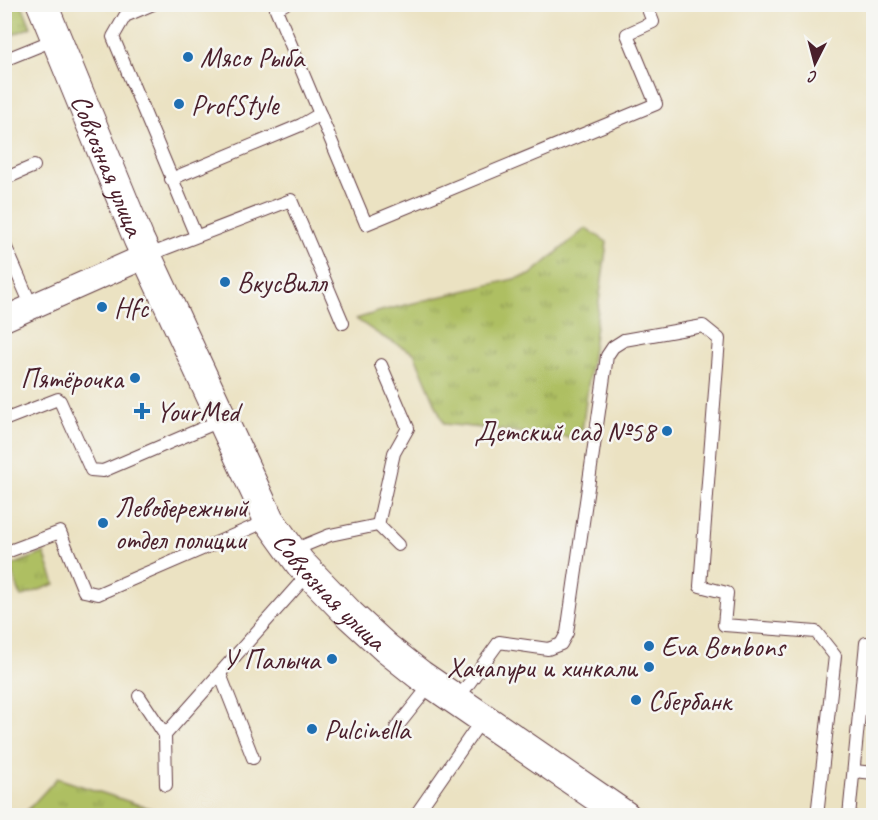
<svg xmlns="http://www.w3.org/2000/svg" width="878" height="820" font-family="Caveat,sans-serif">
<defs>
<pattern id="grass-tufts" width="24" height="20" patternUnits="userSpaceOnUse" patternTransform="scale(1.5)"><rect width="24" height="20" fill="#aebf62"/><path d="M3 7l-1-3M5 7V3M7 7l1-3M15 17l-1-3M17 17v-4M19 17l1-3" fill="none" stroke="#909b51"/></pattern>
</defs>
<rect width="100%" height="100%" fill="#f6f6f2"/>
<filter id="ink" filterUnits="userSpaceOnUse"><feTurbulence type="fractalNoise" baseFrequency=".0167" numOctaves="2"/><feDisplacementMap in="SourceGraphic" scale="12" xChannelSelector="R" yChannelSelector="G"/><feConvolveMatrix kernelMatrix="1 2 1 2 8 2 1 2 1" color-interpolation-filters="sRGB"/></filter>
<filter id="wash" filterUnits="userSpaceOnUse"><feTurbulence type="fractalNoise" baseFrequency=".008" numOctaves="4" result="noise"/><feDisplacementMap in="SourceGraphic" scale="24" xChannelSelector="R" yChannelSelector="G"/><feGaussianBlur stdDeviation="1.35" result="paint"/><feColorMatrix in="noise" values="0 0 0 0 0 0 0 0 0 0 0 0 0 0 0 0 0 1.4 0 .05"/><feComposite in="paint" operator="in"/></filter>
<g filter="url(#wash)">
<rect width="100%" height="100%" fill="#ebe2c2"/>
<g fill="url(#grass-tufts)" stroke="#7c6f46" stroke-width="1.5">
<polygon points="5,4 22,5 31,27 5,38"/>
<polygon points="586,228 607,242 581,439 444,424 414,353 383,337 356,319 381,311 530,275"/>
<polygon points="44,553 55,584 21,597 10,566"/>
<polygon points="57,778 170,815 23,815"/>
</g>
</g>
<g filter="url(#ink)">
<g fill="none" stroke-linecap="round" stroke-linejoin="round">
<defs>
<g id="service">
<polyline points="153,4 125,16 113,37 196,236"/>
<polyline points="285,4 276,9 366,224 656,104 627,34 653,22 646,4"/>
<polyline points="4,60 56,39"/>
<polyline points="4,179 34,166"/>
<polyline points="171,179 301,125 320,114"/>
<polyline points="4,243 32,307"/>
<polyline points="146,256 291,200 343,323"/>
<polyline points="4,420 58,399 60,401 91,470 103,471 222,420"/>
<polyline points="378,525 394,453 408,428 381,365"/>
<polyline points="291,551 330,535 378,525 398,545"/>
<polyline points="4,553 60,532 84,591 98,594 269,520"/>
<polyline points="220,674 253,758"/>
<polyline points="139,696 165,735"/>
<polyline points="457,700 499,642 548,649 561,644 567,633 607,356 613,347 624,340 703,326 719,339 700,586 727,593 724,625 816,632 835,656 817,816"/>
<polyline points="396,728 431,684"/>
<polyline points="854,771 874,773"/>
<polyline points="166,785 165,735 309,573"/>
<polyline points="415,816 483,718"/>
<polyline points="849,816 866,643"/>
</g>
<polyline id="minor" points="4,319 146,256"/>
<g id="tertiary">
<path id="s1" d="M42,4l97,236 130,280 31,43 50,52 36,33 34,27 205,141"/>
</g>
</defs>
<use href="#service" stroke="#623c42" stroke-width="14"/>
<use href="#minor" stroke="#623c42" stroke-width="26"/>
<use href="#tertiary" stroke="#623c42" stroke-width="32"/>
<use href="#service" stroke="#fff" stroke-width="12"/>
<use href="#minor" stroke="#fff" stroke-width="24"/>
<use href="#tertiary" stroke="#fff" stroke-width="30"/>
</g>
</g>
<g fill="#1f6fb2" stroke="#f6f6f2" stroke-width="2">
<circle cx="188" cy="57" r="6"/>
<circle cx="179" cy="104" r="6"/>
<circle cx="225" cy="282" r="6"/>
<circle cx="102" cy="307" r="6"/>
<circle cx="135" cy="378" r="6"/>
<path d="M139 402h6v6h6v6h-6v6h-6v-6h-6v-6h6z"/>
<circle cx="667" cy="431" r="6"/>
<circle cx="103" cy="523" r="6"/>
<circle cx="649" cy="646" r="6"/>
<circle cx="332" cy="659" r="6"/>
<circle cx="649" cy="667" r="6"/>
<circle cx="636" cy="700" r="6"/>
<circle cx="312" cy="729" r="6"/>
</g>
<g text-anchor="middle" stroke-width="5" stroke-linejoin="round" paint-order="stroke">
<g font-size="28" fill="#4a1f2b" stroke="#f6f6f2" text-anchor="start">
<text x="200" y="67">Мясо Рыба</text>
<text x="191" y="114">ProfStyle</text>
<text x="237" y="292">ВкусВилл</text>
<text x="114" y="317">Hfc</text>
<text x="123" y="388" text-anchor="end">Пятёрочка</text>
<text x="156" y="421">YourMed</text>
<text x="655" y="441" text-anchor="end">Детский сад №58</text>
<text x="115" y="517">Левобережный<tspan x="115" dy="32">отдел полиции</tspan></text>
<text x="661" y="656">Eva Bonbons</text>
<text x="320" y="669" text-anchor="end">У Палыча</text>
<text x="637" y="677" text-anchor="end">Хачапури и хинкали</text>
<text x="648" y="710">Сбербанк</text>
<text x="324" y="739">Pulcinella</text>
</g>
<g font-size="28" fill="#4a1f2b" stroke="#f6f6f2">
<text dy="10" stroke="none"><textPath href="#s1" startOffset="174">Совхозная улица</textPath></text>
<text dy="10" stroke="none"><textPath href="#s1" startOffset="658">Совхозная улица</textPath></text>
</g>
</g>
<rect width="878" height="820" fill="none" stroke="#f6f6f2" stroke-width="24"/>
<g transform="translate(815 63) rotate(186)" stroke="#f6f6f2" stroke-width="4.5" paint-order="stroke">
<path d="M0-4.5L10 22L0 15L-10 22Z" fill="#4a1f2b"/>
<text y="-9" font-size="16" font-weight="bold" text-anchor="middle" fill="#4a1f2b">С</text>
</g>
</svg>
